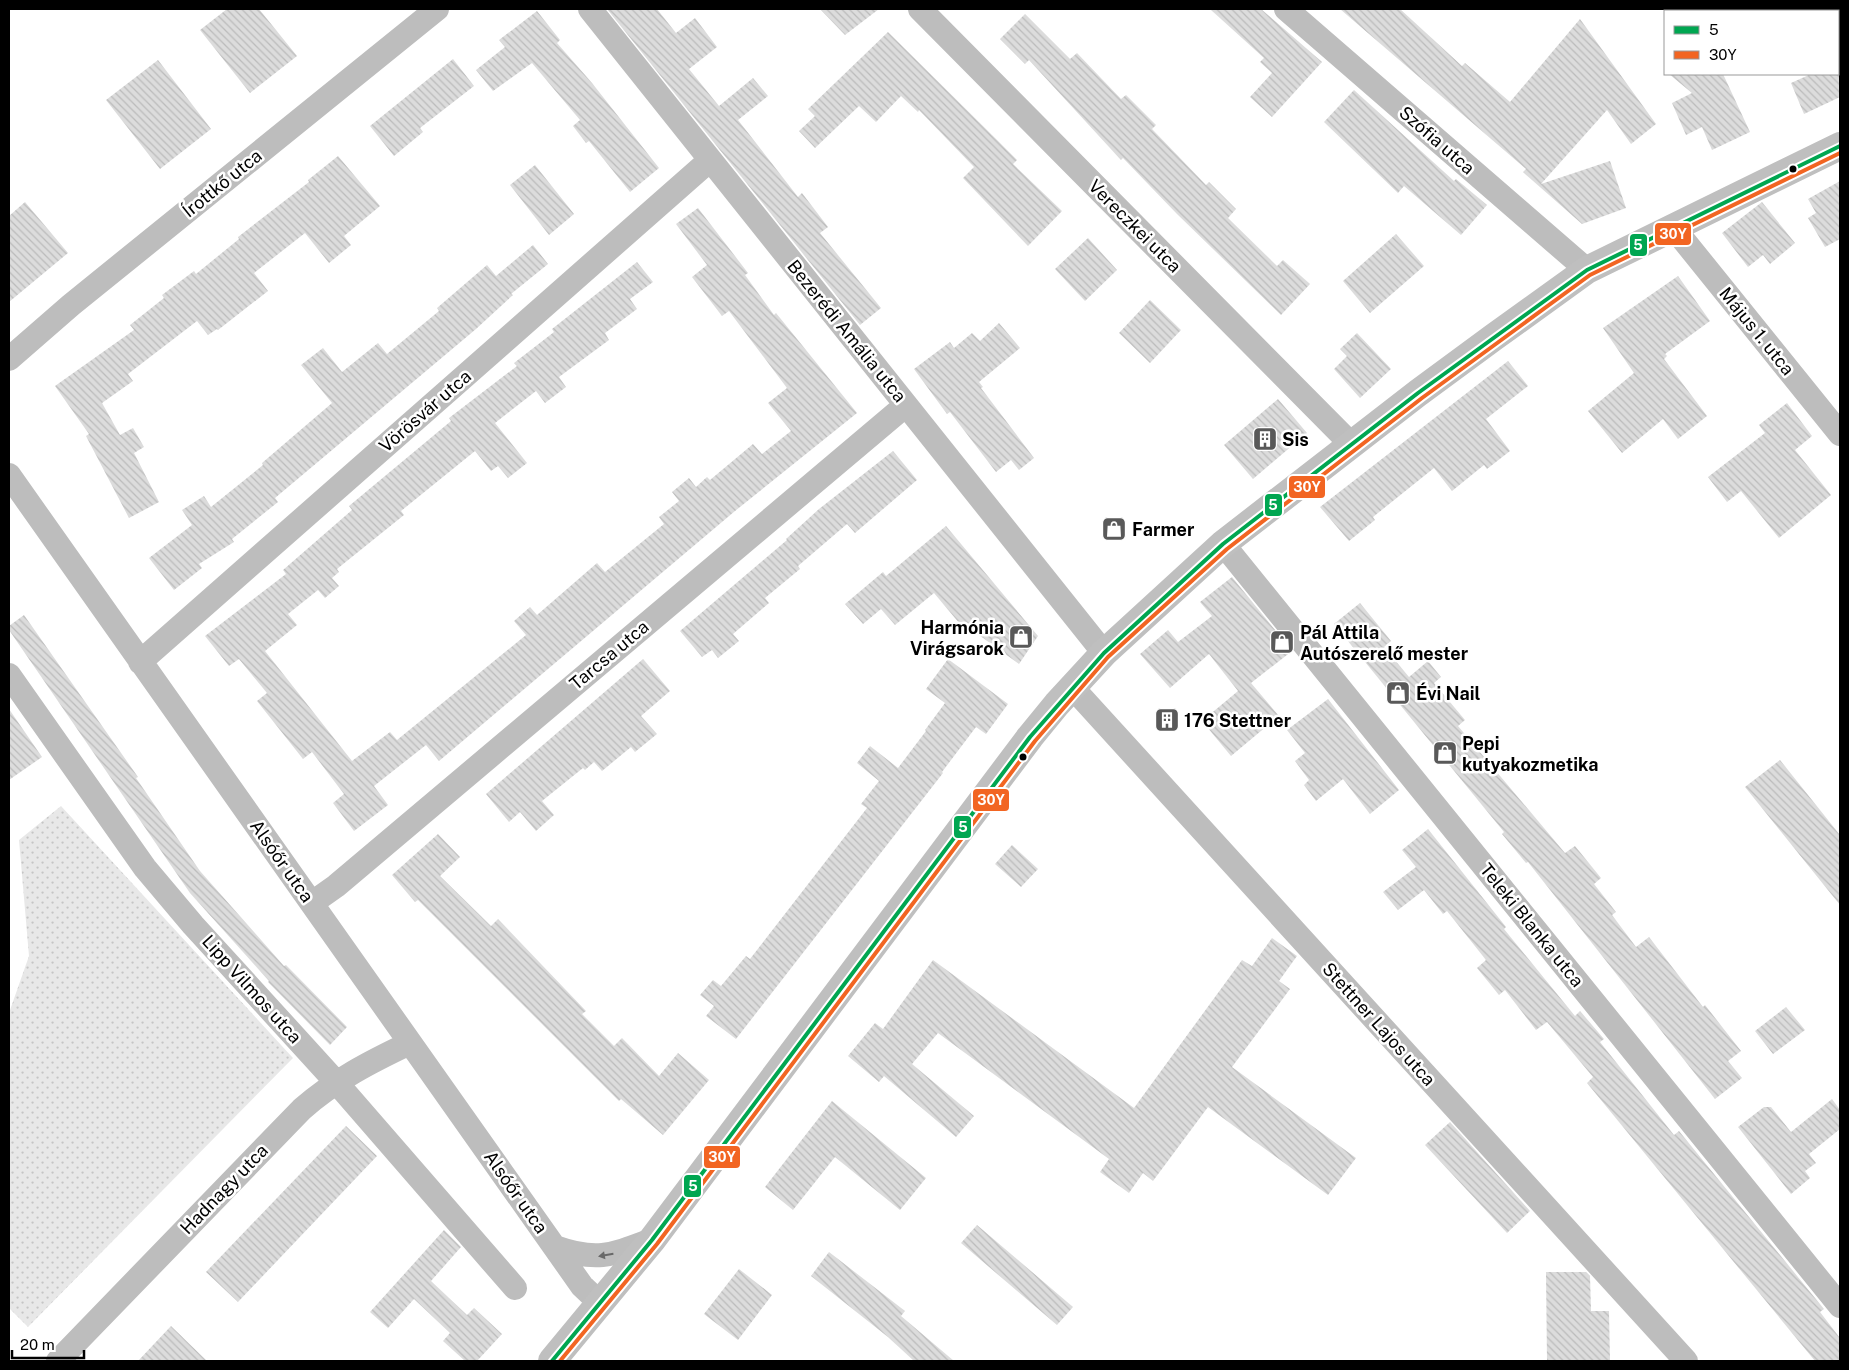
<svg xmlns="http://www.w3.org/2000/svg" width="1849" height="1370" font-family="'Public Sans',sans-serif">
  <defs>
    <pattern id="grass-dots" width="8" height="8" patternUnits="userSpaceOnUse" patternTransform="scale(1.25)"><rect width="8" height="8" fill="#e8e8e8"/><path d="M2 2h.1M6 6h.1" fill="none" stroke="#c5c5c5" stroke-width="1.8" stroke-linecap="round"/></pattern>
    <pattern id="building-back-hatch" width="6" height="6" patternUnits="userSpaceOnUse" patternTransform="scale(1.25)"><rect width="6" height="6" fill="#dcdcdc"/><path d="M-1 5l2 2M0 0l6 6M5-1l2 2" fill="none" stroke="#bbb"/></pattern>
  </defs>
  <rect width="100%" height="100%" fill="#fff"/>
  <path fill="url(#grass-dots)" d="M61,806L293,1058L28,1327L9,1308V1013L29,956L19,840Z"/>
  <path fill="url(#building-back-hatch)" d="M227,9H259L297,56L250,93L200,30Z
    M607,9H657L676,33L695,18L717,47L689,69L719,106L753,78L768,96L738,120L798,197L802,193L828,227L820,233L881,308L860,325Z
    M820,9H879L845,35Z
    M1210,9H1261L1322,62L1272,117L1250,97L1272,73L1260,62L1264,58Z
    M1340,9H1400L1462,66L1465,63L1510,102L1580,19L1656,124L1631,144L1607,110L1541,184L1610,161L1626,208L1582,224L1523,172L1526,169Z
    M537,11L560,40L557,43L592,83L659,168L630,192L589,141L586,143L573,126L580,120L532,63L493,91L476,70L505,47L499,40Z
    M1025,14L1070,59L1077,53L1121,99L1126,95L1156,125L1152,129L1206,185L1209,182L1236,209L1228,218L1277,266L1283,260L1310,284L1281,315L1177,214L1123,158L1121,160L1029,60L1025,64L1000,39Z
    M888,32L992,135L1017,160L1013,164L1062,211L1028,246L963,178L974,167L919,110L918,112L901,96L876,122L859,106L815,148L799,131L815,116L808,109Z
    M453,59L474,86L420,128L423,132L394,156L370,126Z
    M158,60L211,129L160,169L106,100Z
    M1669,74H1723L1750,132L1712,150L1702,127L1686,135L1672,103L1692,93Z
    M1811,74H1840V97L1804,114L1791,83Z
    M1354,90L1454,181L1456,179L1487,205L1461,235L1404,186L1398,193L1324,122Z
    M338,156L380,206L344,236L351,245L329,263L305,233L254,273L268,291L218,330L217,329L208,335L197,321L128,374L133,381L102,403L120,435L133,428L144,447L134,453L159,502L129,518L86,436L89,434L55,386L134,330L130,325L164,298L162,295L194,271L196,274L239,239L238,237L309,182L308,180Z
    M535,165L574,214L549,235L510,185Z
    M1840,181V239L1825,247L1808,218L1816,213L1808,199Z
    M25,202L68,253L9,302V216Z
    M1762,202L1795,243L1770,264L1763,255L1748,267L1722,233Z
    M698,208L748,273L745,275L774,315L776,313L857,413L735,511L439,761L426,745L374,786L388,805L354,831L333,803L344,794L312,752L303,759L257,701L267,693L239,659L229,666L205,636L286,574L283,570L352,510L349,506L451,421L449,418L517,366L514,363L554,332L552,329L637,262L653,282L630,299L637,309L605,333L609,340L559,377L566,387L545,403L536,391L495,423L527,463L508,478L498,466L491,471L475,451L401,511L404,515L337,569L339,572L332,578L339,586L325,598L318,590L288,614L297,625L265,651L352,761L390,732L397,740L526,635L514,621L530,607L537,615L597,563L605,572L664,524L659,517L679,501L672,492L689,478L696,487L707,477L710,480L753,444L762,454L791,431L768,403L787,388L729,311L722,316L692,277L707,265L676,224Z
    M1396,234L1424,266L1370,313L1343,281Z
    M1088,238L1117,270L1085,301L1055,269Z
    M533,245L548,264L511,294L513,295L476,329L275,498L278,502L232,539L234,542L199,564L202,568L174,590L149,558L192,525L182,510L204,496L211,507L263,465L262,463L332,403L301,365L323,348L342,372L378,343L387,354L439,311L437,308L487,265L496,276Z
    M1678,276L1710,321L1665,354L1667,356L1664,359L1707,416L1678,439L1663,419L1622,453L1588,411L1634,373L1603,328Z
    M1150,300L1181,330L1150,363L1119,333Z
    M999,323L1020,348L979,382L983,387L981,388L1034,458L1019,470L1011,460L996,472L950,412L947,414L914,369L950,342L954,348L972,333L980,341Z
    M1357,333L1391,369L1360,398L1334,369L1347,356L1340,349Z
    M1508,361L1528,386L1486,419L1510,451L1487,469L1484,465L1452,491L1434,468L1373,517L1375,520L1349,541L1320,507Z
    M1278,399L1307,433L1253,479L1224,445Z
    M1787,403L1812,436L1795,450L1831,495L1779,538L1741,491L1727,502L1708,477L1765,433L1759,425Z
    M893,451L917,480L855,533L847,524L798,566L800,569L765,598L769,603L733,634L739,641L718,658L712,650L702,657L680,631L787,540L786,539L819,509Z
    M946,526L1038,636L1019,664L968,627L965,630L934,593L895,625L881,609L863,624L845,604L883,572L886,576Z
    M1232,577L1292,651L1251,683L1279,716L1231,756L1202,721L1238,691L1209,654L1170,688L1140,654L1168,630L1178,642L1212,616L1200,602Z
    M1360,603L1391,641L1384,647L1409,677L1428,661L1441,677L1434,683L1465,720L1458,726L1565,853L1575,846L1601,878L1594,884L1616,912L1612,915L1636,947L1649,937L1703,1007L1705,1005L1741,1051L1728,1061L1742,1078L1715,1099L1528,862L1526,863L1502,834L1504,832L1334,624Z
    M24,615L138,777L136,778L200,871L284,966L286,965L347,1027L330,1045L268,982L269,981L190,893L9,630V626Z
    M643,659L670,691L641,716L657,734L635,752L631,747L602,771L594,762L585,770L583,768L542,801L554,815L536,831L520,812L509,822L486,794Z
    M948,659L1008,704L986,734L976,727L942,772L943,773L736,1039L706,1016L714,1006L700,995L713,980L721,986L746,956L750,959L867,808L861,804L879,781L857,763L870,746L898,768L926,731L925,730L945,703L926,689Z
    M1328,699L1399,790L1370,814L1343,779L1316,801L1304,785L1309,780L1295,761L1305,753L1287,730Z
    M9,709L42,757L9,780Z
    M1780,760L1840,835V905L1745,787Z
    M1428,829L1506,927L1504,929L1575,1016L1580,1011L1604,1039L1600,1042L1674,1135L1679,1131L1824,1309L1820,1312L1840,1338V1361H1815L1587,1083L1593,1077L1547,1022L1536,1030L1505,990L1499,995L1477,968L1486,960L1447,911L1443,914L1424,890L1398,910L1383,892L1416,867L1402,850Z
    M438,834L460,857L440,876L491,926L498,919L586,1011L582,1014L614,1046L622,1038L659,1076L678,1053L709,1080L663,1135L621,1099L619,1101L418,900L415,902L392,875Z
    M1012,845L1038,869L1021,887L995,864Z
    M1272,938L1297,956L1279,981L1290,989L1232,1067L1356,1158L1328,1195L1208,1107L1153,1181L1143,1173L1129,1193L1100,1172L1109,1159L938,1033L912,1064L974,1116L956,1137L884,1076L879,1082L848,1056L875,1023L883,1029L933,960L1134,1108L1242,960L1252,966Z
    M1786,1007L1805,1030L1773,1054L1755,1031Z
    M1832,1099L1840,1110V1129L1809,1154L1816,1163L1805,1171L1810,1178L1791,1194L1738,1127L1764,1107H1771L1791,1132Z
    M832,1101L926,1178L900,1210L835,1157L793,1210L765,1187Z
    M1450,1122L1530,1211L1507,1233L1425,1145Z
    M346,1126L377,1156L238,1302L206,1272Z
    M977,1225L1073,1307L1057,1325L961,1243Z
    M444,1230L461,1247L431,1281L467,1315L474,1308L502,1334L477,1361H465L443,1341L450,1333L414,1299L388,1328L370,1312Z
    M829,1252L905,1311L901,1316L954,1361H914L888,1337L811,1276Z
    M739,1269L772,1295L738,1340L704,1314Z
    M1546,1272H1586L1590,1276L1591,1311H1609L1610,1361H1547Z
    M171,1326L207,1361H138Z"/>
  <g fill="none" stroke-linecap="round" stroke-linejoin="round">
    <path stroke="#bdbdbd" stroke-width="24" d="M590,9L1104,653
      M920,9L1351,444
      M1286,9L1587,270
      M1673,227L1840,434
      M9,359L71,305L437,9
      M9,475L582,1286L601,1304
      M1223,544L1840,1306
      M140,662L710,160
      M9,675L145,868L193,925L336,1082L515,1288
      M1072,687L1686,1361
      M312,903L336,886L906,405
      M555,1247C597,1262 612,1255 652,1240
      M58,1361L302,1109C335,1080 370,1062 410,1043"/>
    <path stroke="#bfbfbf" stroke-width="28" d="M552,1361L652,1240L1030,737L1057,704L1104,653L1223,544L1418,393L1494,337L1587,270L1840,146"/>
    <defs>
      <path id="bus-1" d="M552,1361L652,1240L1030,737L1104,653L1223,544L1418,393L1587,270L1840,146"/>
      <path id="bus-2" d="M560,1361L657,1244L1035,741L1108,657L1227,549L1422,398L1590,275L1840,153"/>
    </defs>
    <use href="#bus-1" stroke="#fff" stroke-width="8"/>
    <use href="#bus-2" stroke="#fff" stroke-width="8"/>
    <use href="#bus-1" stroke="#00a651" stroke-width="4"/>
    <use href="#bus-2" stroke="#f26522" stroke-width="4"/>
  </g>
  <defs><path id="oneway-solid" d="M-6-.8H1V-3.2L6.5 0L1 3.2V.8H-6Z" transform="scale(1.25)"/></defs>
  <use fill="#686868" href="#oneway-solid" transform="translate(606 1255) rotate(170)"/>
  <defs>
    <symbol id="building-square" viewBox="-11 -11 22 22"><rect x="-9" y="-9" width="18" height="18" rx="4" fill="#595959" stroke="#fff"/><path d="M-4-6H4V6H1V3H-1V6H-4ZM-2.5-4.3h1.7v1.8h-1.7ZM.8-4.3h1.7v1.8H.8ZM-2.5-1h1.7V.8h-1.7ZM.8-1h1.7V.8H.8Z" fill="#fff"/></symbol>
    <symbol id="shop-square" viewBox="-11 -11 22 22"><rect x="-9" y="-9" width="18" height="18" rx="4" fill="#595959" stroke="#fff"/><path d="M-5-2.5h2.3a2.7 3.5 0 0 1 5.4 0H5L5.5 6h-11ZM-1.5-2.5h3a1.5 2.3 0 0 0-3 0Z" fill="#fff"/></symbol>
  </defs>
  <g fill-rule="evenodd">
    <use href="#building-square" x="1251" y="425" width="28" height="28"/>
    <use href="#shop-square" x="1100" y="515" width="28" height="28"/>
    <use href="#shop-square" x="1007" y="623" width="28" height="28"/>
    <use href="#shop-square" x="1268" y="628" width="28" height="28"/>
    <use href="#shop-square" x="1384" y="679" width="28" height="28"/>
    <use href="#building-square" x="1153" y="706" width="28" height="28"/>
    <use href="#shop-square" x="1431" y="739" width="28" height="28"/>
  </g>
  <g fill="#000" stroke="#fff" stroke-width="2">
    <circle cx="1793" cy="169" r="4.5"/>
    <circle cx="1023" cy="757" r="4.5"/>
  </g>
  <g text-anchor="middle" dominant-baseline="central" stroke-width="5" stroke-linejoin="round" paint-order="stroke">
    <g font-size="18" fill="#000" stroke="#fff">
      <text transform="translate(1437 140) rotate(41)">Szófia utca</text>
      <text transform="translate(222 183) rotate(-39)">Írottkő utca</text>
      <text transform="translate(1135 226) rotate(45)">Vereczkei utca</text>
      <text transform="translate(847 331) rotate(51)">Bezerédi Amália utca</text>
      <text transform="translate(1757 331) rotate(51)">Május 1. utca</text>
      <text transform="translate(425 411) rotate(-41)">Vörösvár utca</text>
      <text transform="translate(609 655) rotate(-40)">Tarcsa utca</text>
      <text transform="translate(282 861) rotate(55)">Alsóőr utca</text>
      <text transform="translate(1532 925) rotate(51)">Teleki Blanka utca</text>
      <text transform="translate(252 989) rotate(48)">Lipp Vilmos utca</text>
      <text transform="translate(1379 1024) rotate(48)">Stettner Lajos utca</text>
      <text transform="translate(224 1189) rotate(-46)">Hadnagy utca</text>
      <text transform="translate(516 1192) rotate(55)">Alsóőr utca</text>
    </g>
    <g font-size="18" font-weight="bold" fill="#000" stroke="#fff" text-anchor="start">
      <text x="1282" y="439">Sis</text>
      <text x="1132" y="529">Farmer</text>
      <text x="1004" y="627" text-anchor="end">Harmónia<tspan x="1004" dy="21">Virágsarok</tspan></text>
      <text x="1300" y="632">Pál Attila<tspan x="1300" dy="21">Autószerelő mester</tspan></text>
      <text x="1416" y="693">Évi Nail</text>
      <text x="1184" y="720">176 Stettner</text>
      <text x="1462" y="743">Pepi<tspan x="1462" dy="21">kutyakozmetika</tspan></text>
    </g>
  </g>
  <g stroke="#fff" stroke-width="2">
    <rect x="1654" y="222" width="38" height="24" rx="5" fill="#f26522"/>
    <rect x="1629" y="233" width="19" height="24" rx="5" fill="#00a651"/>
    <rect x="1288" y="475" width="38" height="24" rx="5" fill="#f26522"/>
    <rect x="1264" y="493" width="19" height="24" rx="5" fill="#00a651"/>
    <rect x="972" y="788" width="38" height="24" rx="5" fill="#f26522"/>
    <rect x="953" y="815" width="19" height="24" rx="5" fill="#00a651"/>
    <rect x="703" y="1145" width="38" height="24" rx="5" fill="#f26522"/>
    <rect x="683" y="1174" width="19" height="24" rx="5" fill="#00a651"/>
  </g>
  <g font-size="14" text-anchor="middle" font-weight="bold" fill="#fff">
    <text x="1673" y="239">30Y</text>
    <text x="1638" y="250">5</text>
    <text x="1307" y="492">30Y</text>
    <text x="1273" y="510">5</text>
    <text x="991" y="805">30Y</text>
    <text x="963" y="832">5</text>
    <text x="722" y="1162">30Y</text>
    <text x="693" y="1191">5</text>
  </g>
  <rect width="1849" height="1370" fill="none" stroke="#000000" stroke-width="20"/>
  <rect x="1664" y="10" width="175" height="65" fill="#ffffff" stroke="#999999"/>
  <rect x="1674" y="26" width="25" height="8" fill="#00a651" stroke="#999999"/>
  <text x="1709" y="35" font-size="15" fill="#000000">5</text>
  <rect x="1674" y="51" width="25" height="8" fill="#f26522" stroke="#999999"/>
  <text x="1709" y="60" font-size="15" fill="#000000">30Y</text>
  <path d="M12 1350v8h72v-8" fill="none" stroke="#000000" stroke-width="2.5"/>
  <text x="20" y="1350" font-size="15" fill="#000000" stroke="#ffffff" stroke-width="4" paint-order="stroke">20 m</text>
</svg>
